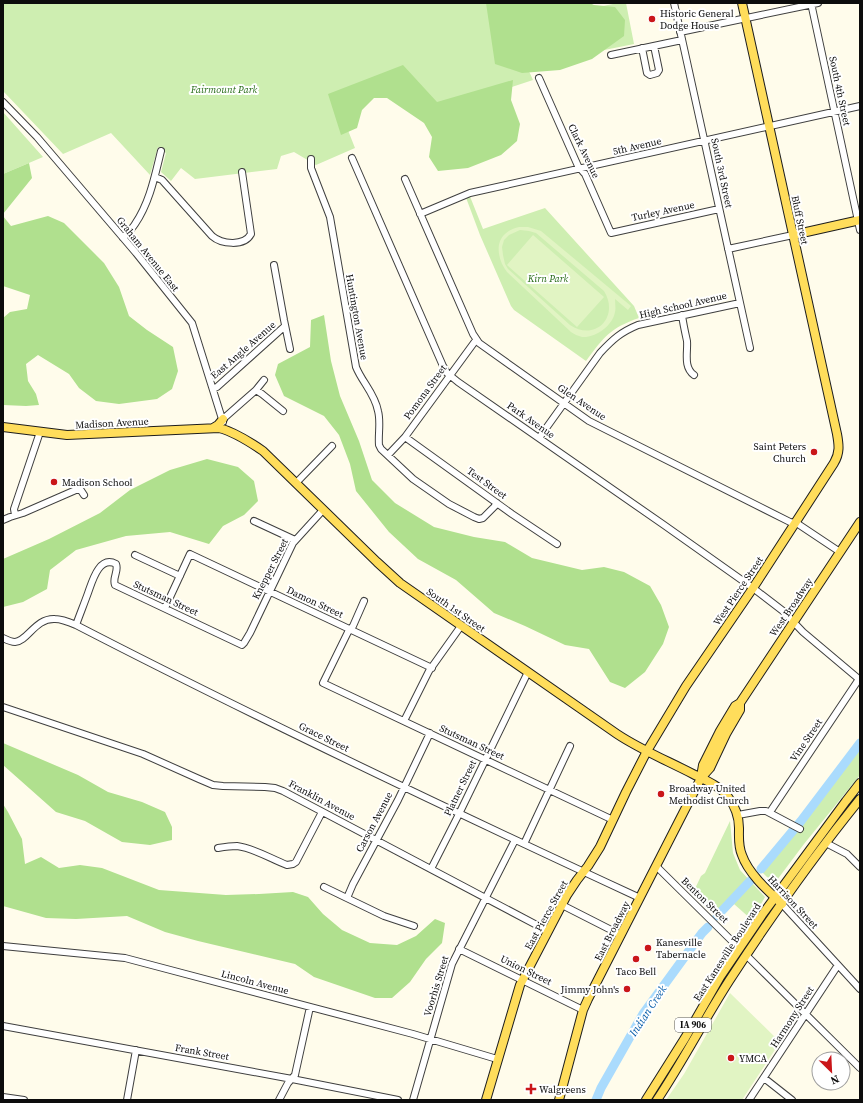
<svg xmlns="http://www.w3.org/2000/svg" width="863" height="1103" font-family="'Source Serif 4',serif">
  <rect width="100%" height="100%" fill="#fffceb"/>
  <path fill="#ceeeb1" d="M3,3H592L593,8L618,3H626L634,44L535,64L527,67L533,80L434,113L401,72L336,100L355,148L316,165L294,152L281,156L277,169L195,179L181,168L171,181L161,172L166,153L158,147L150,175L111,133L63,154L3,91Z
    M3,112L43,157L3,174Z
    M469,194L483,229L545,208L634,306L639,318C610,328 604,337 586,361L514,310L511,306L480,235L465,195Z
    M860,739V775L804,844L774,884L758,868L794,831Z
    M730,821L733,853L740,870L765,897L752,920L734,904L721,916L708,904L706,906L693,893L701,876L705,873Z"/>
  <path fill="#b0e08e" d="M486,3H589L594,5L615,7L625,20L624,36L592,59L560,70L522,73L495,64Z
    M403,65L437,102L513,80L511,100L520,124L517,141L501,155L468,168L438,171L429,157L432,137L424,123L387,98H374L362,110L357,128L341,135L328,94Z
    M29,163L32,178L3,214V174Z
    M3,216L11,226L48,216L64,223L104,263L119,287L129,316L147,330L173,347L178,371L172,389L157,399L119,404L96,401L79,388L69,374L38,355L26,364L28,381L36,394L39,405L26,406L3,405V318L10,312L27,309L30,295L3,286Z
    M324,315L331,361L340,396L359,441L372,480L395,503L434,527L474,537L505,542L532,558L582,570L604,567L624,572L650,586L661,605L669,627L663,644L645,672L625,688L610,682L589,649L565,645L525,626L494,613L456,580L418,559L389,532L356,491L350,464L339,435L324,416L284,396L275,375L278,364L310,347L311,320Z
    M207,459L238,467L254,481L258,501L244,515L223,526L209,544L170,532L126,536L76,550L50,570L47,589L23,602L3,607V559L49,539L100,513L130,490L170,470Z
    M3,743L78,775L108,792L142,802L165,812L172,827V840L150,845L122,842L85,821L56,812L3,765Z
    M3,804L8,812L22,839L25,864L41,857L59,868L80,865L102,868L159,890L226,895L259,894L293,892L308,897L323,914L342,930L370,943L397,945L416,936L435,919L445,923L442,943L426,959L410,982L392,998H375L314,977L295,964L198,941L165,932L127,916L76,919L46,918L3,906Z"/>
  <path fill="#e1f4c3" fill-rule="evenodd" d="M519,227H528L541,231L631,306L628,310L615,299C615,303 616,308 615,312C613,325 596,338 582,337C578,336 574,334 571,332L507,272C499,262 494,244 505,234C509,230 514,228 519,227ZM520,230L529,231L536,233L604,291C620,317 595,342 570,325L508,269L505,264L503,255L502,247L504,240L509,235Z
    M533,235L604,297L577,327L507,265Z
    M730,993L780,1042L742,1100H666L684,1074Z"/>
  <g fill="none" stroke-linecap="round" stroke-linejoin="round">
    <path stroke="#aadbfd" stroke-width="9" d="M761,869L801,821L860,743
      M717,916L750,881
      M596,1100L601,1088L643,1014L702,933L708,927"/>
    <defs>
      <path id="minor" d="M674,3L750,348
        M811,3L860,230
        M680,32L818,3
        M642,48L647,73L650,75L657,73L659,70L654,46
        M611,55L682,40
        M539,78L578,166L585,174L611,233L719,209
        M3,102L37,137L136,253L192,323L223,422
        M352,158L443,366L447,373L458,382L664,525L753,588L783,611L803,632L860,680
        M311,159V168L330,217L356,367C362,382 375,394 378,411C381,422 378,434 379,445L381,449L413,479L449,504L474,517L479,519L483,518L494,507L497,503
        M155,177L162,180L212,236C221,244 244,247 251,234L242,172
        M405,179L473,334L479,343L589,421L790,522L798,524L840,552
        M420,214L470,193L860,106
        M123,238C127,233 132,229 135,224C150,202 155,175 161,151
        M728,249L793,235
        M274,265L284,320L290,349
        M682,315C683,323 685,332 687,341C688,352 683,367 694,375
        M213,389L217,387L285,326
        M256,390L262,394L283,411
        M223,419L256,390L264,380
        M405,437L512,514L557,544
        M539,438L600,353C613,339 621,332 638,325L740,303
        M388,455L405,437L476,340
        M296,483L332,446
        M15,515L14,509L40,432
        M3,520L10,517L23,513L78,489H80L84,495
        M254,521L295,540
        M135,555L180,576
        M364,601L353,626L348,632L323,683L613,820
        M165,608L190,554L432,668
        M76,625C80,614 84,604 88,593C92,582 99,555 116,564C119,571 112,578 115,585L242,645L244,643L250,633L293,543L323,510
        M3,638C7,640 11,642 15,642C28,641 35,618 55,619C62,619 69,622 76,625C262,721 450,810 640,898
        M3,707L143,754L199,779L213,785L223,786L265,787L275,788L283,791L548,931
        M404,721L429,671L461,626
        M770,812L859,679
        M738,815L760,811H766L800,829
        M826,843L847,854L860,867
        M524,844L570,746
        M218,848C224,847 231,846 237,846C254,848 271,859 287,865L293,864L296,862L322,812
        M656,866L739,948
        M431,869L459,814L528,672
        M324,887L384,916L414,926
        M347,898L353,884L398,800L430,733
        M782,904L860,989
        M562,905L621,935
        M3,946L125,958L413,1034L497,1059
        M459,949L583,1010
        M747,956L860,1068
        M3,1026L292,1079L398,1100
        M764,1078L792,1100
        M3,1097L24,1100
        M127,1100L136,1050
        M279,1100L288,1083L295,1075L310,1007
        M413,1100L452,964L515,840
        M749,1100L838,965"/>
      <path id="major" d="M793,235L860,220
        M3,427L67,435L219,428C235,432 250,442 263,451L377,562L400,583L617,734C641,750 668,761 693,774C705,780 720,786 728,797C735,806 739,816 739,828C739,837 738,846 742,855C748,873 768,891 782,904
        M213,428L218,425L223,419
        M701,777L703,765L720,731L735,706L740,703L860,522
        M486,1100L520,985L567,895L577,880L588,866L600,847L626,792L647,751L686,686L753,588L834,463C840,453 839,445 837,434L742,3
        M559,1100L583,1010L588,999L701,778L710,768L726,734L740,710V703
        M646,1100L685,1038L720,977L762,915L846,801L860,783
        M657,1100C683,1061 704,1020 729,981C770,918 813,857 860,799"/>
    </defs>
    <use href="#minor" stroke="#3f3f3f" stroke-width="8"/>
    <use href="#major" stroke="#1d1d1d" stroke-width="10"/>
    <use href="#minor" stroke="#fff" stroke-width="6"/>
    <use href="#major" stroke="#ffdd5b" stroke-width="8"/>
  </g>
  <g fill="#ca1619" stroke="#fff" stroke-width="1.5">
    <circle cx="652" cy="19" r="4"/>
    <circle cx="814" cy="452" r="4"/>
    <circle cx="54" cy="482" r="4"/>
    <circle cx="661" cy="794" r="4"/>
    <circle cx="648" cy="948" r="4"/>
    <circle cx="636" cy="959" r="4"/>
    <circle cx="627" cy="989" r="4"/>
    <circle cx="731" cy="1058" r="4"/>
    <path d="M529 1083h4v4h4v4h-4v4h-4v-4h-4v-4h4z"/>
  </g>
  <g text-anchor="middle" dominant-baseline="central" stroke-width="4" stroke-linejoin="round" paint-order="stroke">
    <rect fill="#fff" stroke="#555" stroke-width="1" x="675" y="1018" width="36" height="14" rx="3"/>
    <g font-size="9" font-weight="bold" fill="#0c0c0c">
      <text x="693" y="1025">IA 906</text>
    </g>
    <g font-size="10" fill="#0c0c0c" stroke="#fff" text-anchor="start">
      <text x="660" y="13">Historic General<tspan x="660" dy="12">Dodge House</tspan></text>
      <text x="806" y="446" text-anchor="end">Saint Peters<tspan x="806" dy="12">Church</tspan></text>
      <text x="62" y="482">Madison School</text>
      <text x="669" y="788">Broadway United<tspan x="669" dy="12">Methodist Church</tspan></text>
      <text x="656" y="942">Kanesville<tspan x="656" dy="12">Tabernacle</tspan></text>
      <text x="636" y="971" text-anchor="middle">Taco Bell</text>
      <text x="619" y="989" text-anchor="end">Jimmy John's</text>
      <text x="739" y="1058">YMCA</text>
      <text x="539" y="1089">Walgreens</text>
    </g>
    <g font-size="10" font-style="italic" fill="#256a16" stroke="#fff">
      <text x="224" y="89">Fairmount Park</text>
      <text x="548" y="278">Kirn Park</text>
    </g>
    <g font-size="10" fill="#0c0c0c" stroke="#fff">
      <text transform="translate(840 91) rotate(78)">South 4th Street</text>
      <text transform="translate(637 146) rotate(-13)">5th Avenue</text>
      <text transform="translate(584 151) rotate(64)">Clark Avenue</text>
      <text transform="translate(722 173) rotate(78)">South 3rd Street</text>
      <text transform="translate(663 211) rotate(-12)">Turley Avenue</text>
      <text transform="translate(800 220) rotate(78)">Bluff Street</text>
      <text transform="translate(148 254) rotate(51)">Graham Avenue East</text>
      <text transform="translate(683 305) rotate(-13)">High School Avenue</text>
      <text transform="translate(357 317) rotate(80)">Huntington Avenue</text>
      <text transform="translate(243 350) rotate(-41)">East Angle Avenue</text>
      <text transform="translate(425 392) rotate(-54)">Pomona Street</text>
      <text transform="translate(582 402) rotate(34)">Glen Avenue</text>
      <text transform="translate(531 420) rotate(35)">Park Avenue</text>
      <text transform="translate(112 423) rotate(-3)">Madison Avenue</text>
      <text transform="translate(487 483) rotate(36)">Test Street</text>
      <text transform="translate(270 569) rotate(-63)">Knepper Street</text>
      <text transform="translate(738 591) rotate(-56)">West Pierce Street</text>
      <text transform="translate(166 598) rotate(25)">Stutsman Street</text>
      <text transform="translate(315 602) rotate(25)">Damon Street</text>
      <text transform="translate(791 607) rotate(-56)">West Broadway</text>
      <text transform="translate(456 610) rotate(35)">South 1st Street</text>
      <text transform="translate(324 737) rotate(26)">Grace Street</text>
      <text transform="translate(806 740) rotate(-56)">Vine Street</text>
      <text transform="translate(472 742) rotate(25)">Stutsman Street</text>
      <text transform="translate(460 788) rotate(-64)">Platner Street</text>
      <text transform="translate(322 800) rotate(28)">Franklin Avenue</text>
      <text transform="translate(374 822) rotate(-62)">Carson Avenue</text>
      <text transform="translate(705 900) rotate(44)">Benton Street</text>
      <text transform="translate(793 902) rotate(47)">Harrison Street</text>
      <text transform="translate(546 915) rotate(-61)">East Pierce Street</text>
      <text transform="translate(612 931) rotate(-63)">East Broadway</text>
      <text transform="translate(727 952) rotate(-57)">East Kanesville Boulevard</text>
      <text transform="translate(526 970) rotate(26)">Union Street</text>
      <text transform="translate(255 982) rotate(15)">Lincoln Avenue</text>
      <text transform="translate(436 986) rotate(-73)">Voorhis Street</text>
      <text transform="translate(792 1017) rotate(-57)">Harmony Street</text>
      <text transform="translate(202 1052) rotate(10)">Frank Street</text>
    </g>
    <g font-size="11" font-style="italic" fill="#095eaa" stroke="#fff">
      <text transform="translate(648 1011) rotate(-57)">Indian Creek</text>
    </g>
  </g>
  <rect width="863" height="1103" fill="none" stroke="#0c0c0c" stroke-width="8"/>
  <g transform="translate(831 1071) rotate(156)"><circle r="19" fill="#ffffff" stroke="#9e9e9e"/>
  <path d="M0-3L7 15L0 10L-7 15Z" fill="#ca1619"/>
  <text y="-6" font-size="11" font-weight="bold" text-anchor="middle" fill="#0c0c0c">N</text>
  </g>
</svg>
